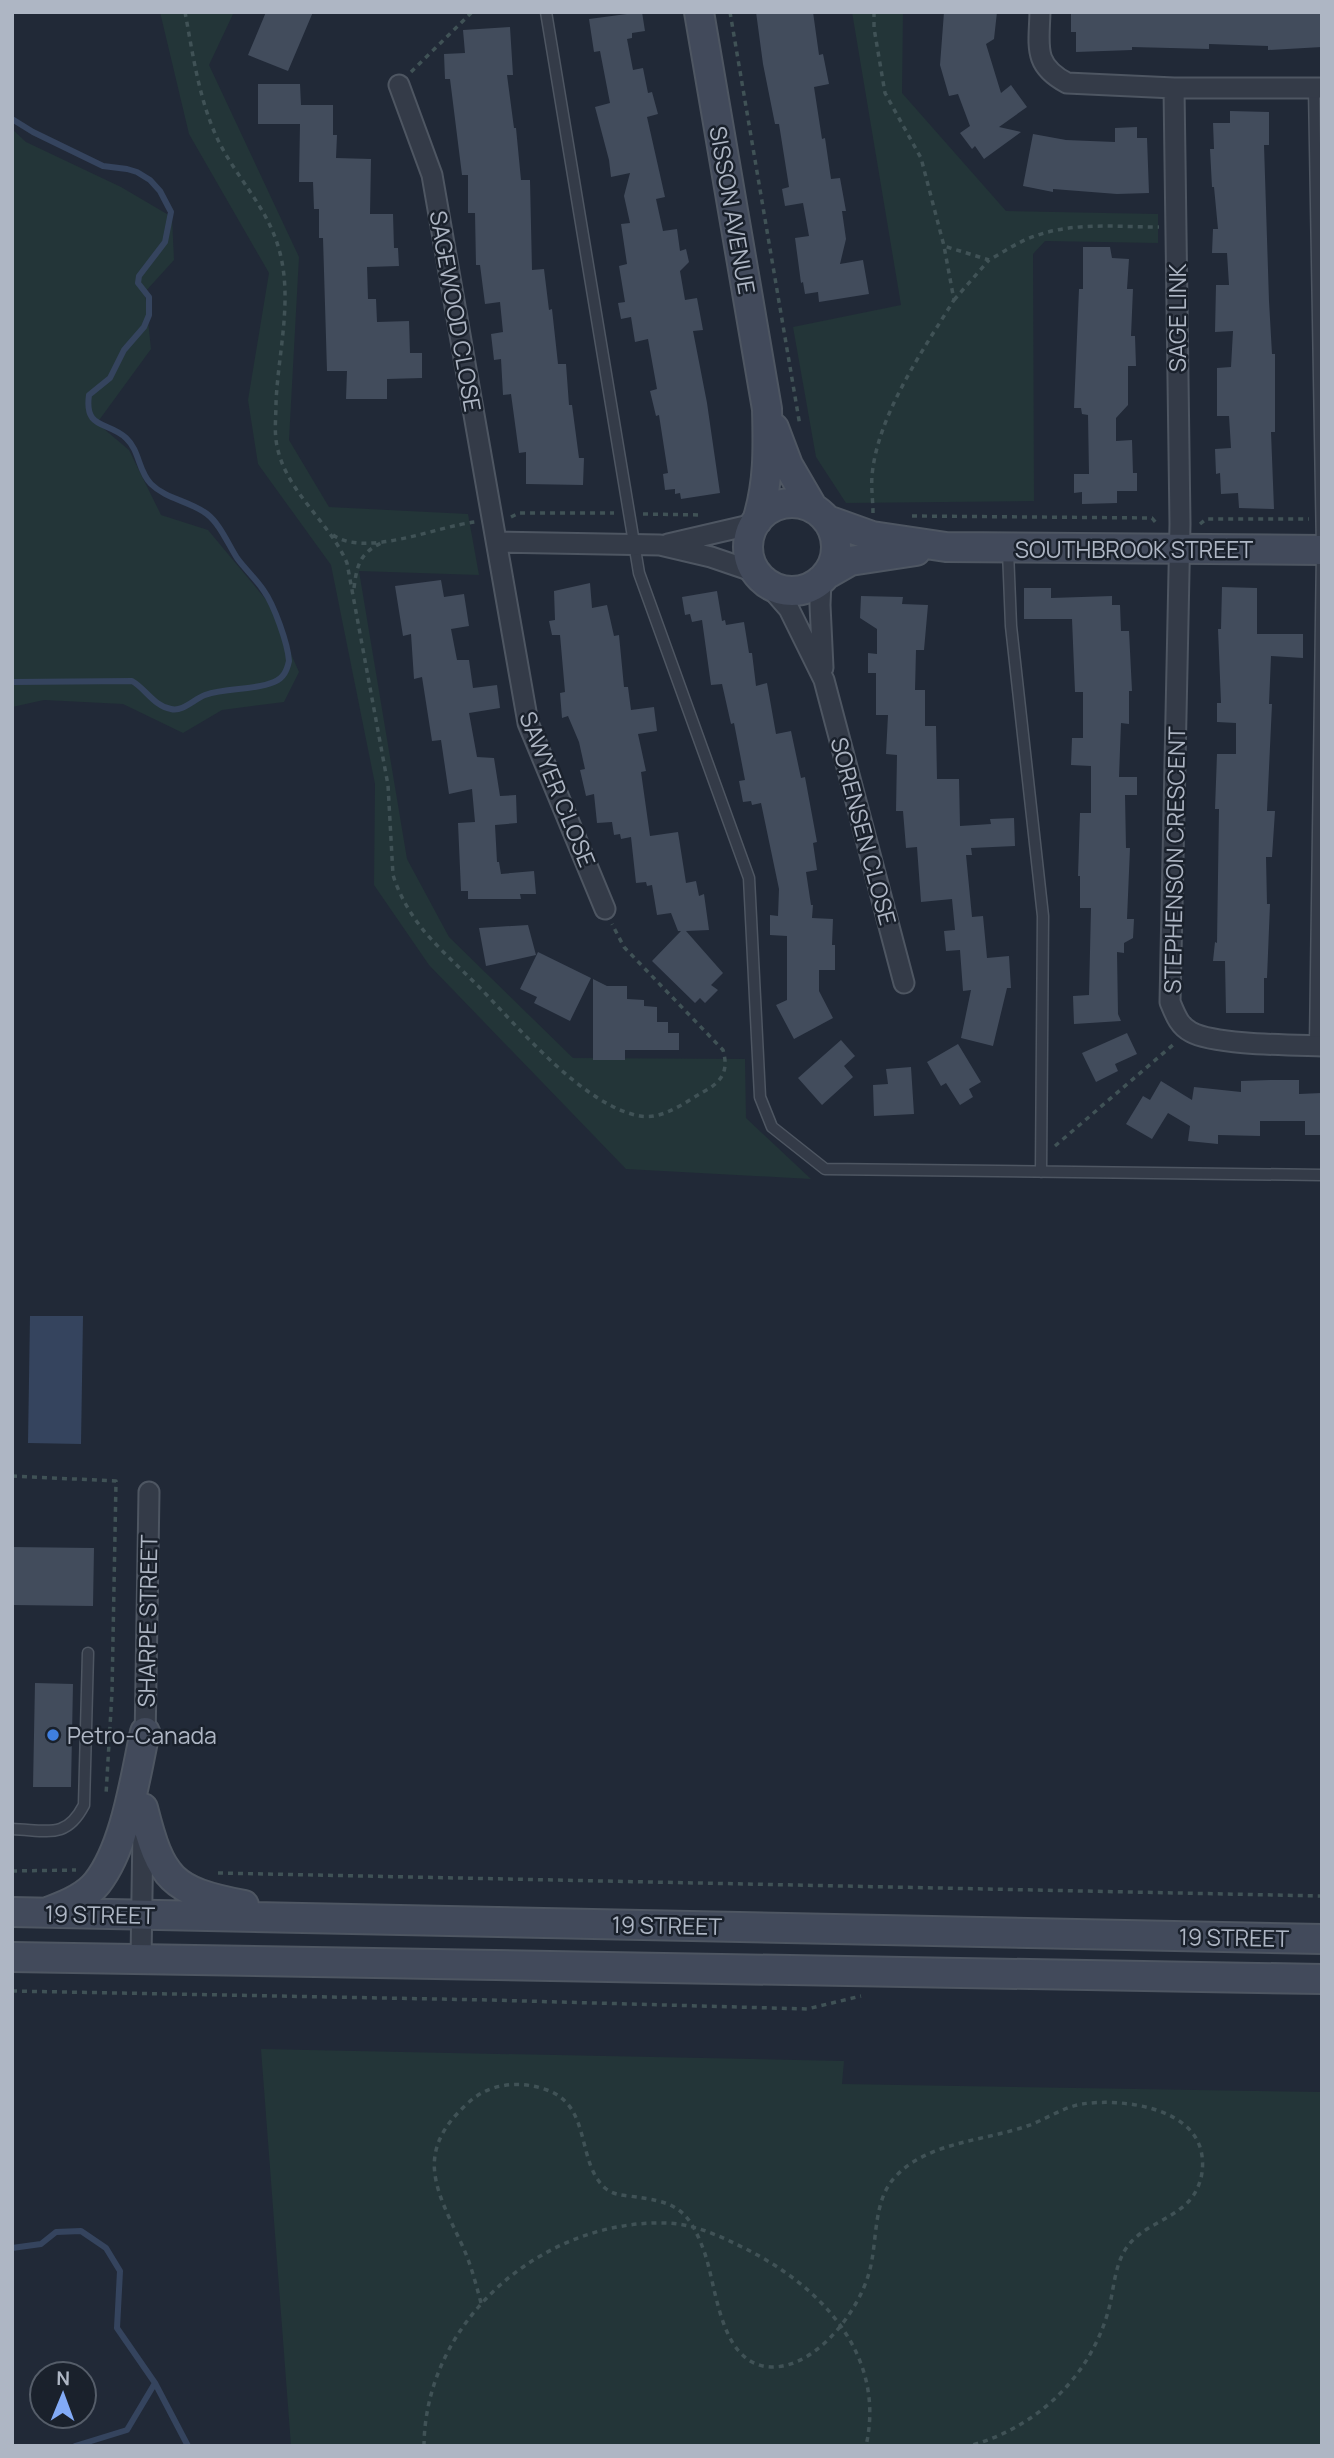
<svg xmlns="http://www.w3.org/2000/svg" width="1334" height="2458" font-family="Manrope,sans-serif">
  <rect width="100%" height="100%" fill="#212937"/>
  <path fill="#233538" d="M160,12H234L209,65L299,257L289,440L329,507L468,514L479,575L359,571L407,859L449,937L573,1058L745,1059L746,1118L811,1179L626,1169L429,965L374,885L375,784L331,565L258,464L248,400L269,273L189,134Z
    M852,12H903L902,93L1006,211L1158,214V243L1045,241L1033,254L1034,501L846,503L816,457L793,327L901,305Z
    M12,129L26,142L121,187L172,217L174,260L145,292L151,349L97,423L129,450L161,515L208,530L268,602L299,672L284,702L222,710L183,733L123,704L44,700L12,707Z
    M261,2049L844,2061L842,2084L1322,2092V2446H291Z"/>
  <path fill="#35445e" d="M30,1316H83L81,1444L28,1443Z"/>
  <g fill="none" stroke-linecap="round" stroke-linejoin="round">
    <path stroke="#35445e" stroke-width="6" d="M12,119L33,132L103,166L127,169L137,172L150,180L160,191L171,212L165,242L139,276L138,283L149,297V315L144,327L124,350L110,378L89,395C84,430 108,421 126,438C140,451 138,471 151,484C166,499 190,501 207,514C220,524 228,544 237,558C245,569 256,579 264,591C274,605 288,644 289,661C287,670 284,678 274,682C253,691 227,687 205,695C194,699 183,712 171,709C154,706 146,689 132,681L12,682
      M12,2248L41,2244L56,2232L81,2231L106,2248L120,2271L117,2328L155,2383L188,2446
      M75,2446L127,2430L155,2383"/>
  </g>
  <path fill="#424c5c" d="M266,12H313L288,71L248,55Z
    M642,12L645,31L632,33V38L627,39L633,70L643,68L648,93L652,92L658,114L647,117L665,197L656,199L663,231L677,229L680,251L686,249L689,262L680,271L685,300L697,298L703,330L693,331L707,403L720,493L681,499L680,493L675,494V489L665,490L663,474L668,473L659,415L656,416L650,391L657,389L648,339L635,342L631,317L621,319L618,303L625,302L619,266L627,264L621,224L630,223L624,196L630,173L611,177L609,160L595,107L610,103L600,51L594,52L589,19Z
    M756,12H813L819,55L823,54L829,84L814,87L822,139L825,138L831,179L840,178L846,211H842L846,239L840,264L863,260L869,294L819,302L818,292L805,294L803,282L801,283L795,238L809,236L803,203L785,206L782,189L789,187L779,124H775L763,64Z
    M944,12H997L994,39L986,44L1001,93L1011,85L1027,107L999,127L1021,132L984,159L975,146L972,149L960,133L970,126L958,94L949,96L940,65Z
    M1071,12H1322V47L1268,50V46L1209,44V49L1132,47V50L1076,52V32H1071Z
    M510,27L513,75H507L514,128H516L521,180H530L532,270L544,269L549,310L552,309L558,364H566L569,405H572L579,458H584L583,485L526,484V452L519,453L511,394L503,395L501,359L494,360L491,334L503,332L500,302L485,304L480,265H476L475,213H468V175H462L450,79H445L444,54L465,53L463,30Z
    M258,84H300L301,105H333V135H337L336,158L371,159L370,214H393L394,248H398L399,266L367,267L368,299H376L377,322L409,321L410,353H422V378L387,379V399H346L347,371H327L323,238H319V209H314L313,182H299L300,124H258Z
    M1230,111L1269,112V145H1264L1269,301L1272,354H1275V432H1271L1274,509L1239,508L1238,493L1221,494L1220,473L1216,474L1215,449L1231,448L1229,416H1217V368L1231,367L1233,331L1215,332L1216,285H1229L1227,253H1212L1213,229H1218L1214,187H1212L1210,149H1214L1213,123H1230Z
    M1137,127V138H1147L1149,193L1117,194L1053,189V192L1023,186L1033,134L1066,140L1115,142V128Z
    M1083,247H1110L1112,258L1129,259L1127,289H1133L1131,336H1135L1136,366H1128V405L1116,418V441L1132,440L1133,473H1137V491H1117V503L1082,504V492L1074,493V474H1089L1088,415L1082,414L1081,408H1074L1079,289H1083Z
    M441,580L444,597L464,594L469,626L451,629L457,660H469L473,688L497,685L500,708L469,713L477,757L494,758L500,796L516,795L517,823L495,825L497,862H499L501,874L534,871L536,894H520L521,899H468V891H461L458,823L475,822L472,789L449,794L441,740L432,741L422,677L414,679L411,634L403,636L395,586Z
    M590,583L592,608L607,605L614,636L619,635L624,687H628L631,710L654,707L657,731L638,734L646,771L641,772L650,836L678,832L686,883L696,881L699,896L704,894L709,930L686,931L723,973L711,985L718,990L705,1003L700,998L695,1003L652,961L681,931H678L671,913L657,915L652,885L647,886L646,882L636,883L631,837L621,839L620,834L614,835L612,822L597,823L594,794L586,796L580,770L585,769L579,742L568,716L562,718L560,693L565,692L560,635H552L549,621L555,620L554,591Z
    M1222,587L1257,588V634H1303V658L1271,656L1269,704H1272L1267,811H1275L1272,857H1266L1267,904H1270L1267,978H1264V1013H1226L1225,961H1213L1215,942L1217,943L1219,809H1215L1217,754H1236V723L1217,722V703H1221L1218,629H1221Z
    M1024,588H1051V598L1112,596V605H1120L1121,631H1129L1132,691H1129V724L1121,723L1119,777H1137V795H1125L1126,848H1130L1127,919H1134L1133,938L1124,943V953L1117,952L1118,1014L1121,1021L1074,1024L1073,996L1089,995L1091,908H1080V876H1078L1080,813H1091V766L1071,765L1072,738H1083V692H1075L1072,619H1024Z
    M717,591L722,621L725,620L726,625L744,622L749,653H752L756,686L767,683L776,734L791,731L801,778L805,777L817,842L813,843L817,870L806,872L811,905H813L812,918L833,919L832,945H835V970H819V991L833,1018L794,1039L776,1005L787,1000V936L770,935V915L778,916L779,889L761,803L752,805L751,801L743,802L739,781L745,780L734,723L731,724L722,684L711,685L702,620L692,622L690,614L685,615L682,597Z
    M861,596L903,597L902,604L928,605L924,650H916L915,690H925V726H936L937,779H959L960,826L991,824L990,819L1014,818L1015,846L971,848L972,855H966L972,917L983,916L987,958L1009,956L1011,988H1007L993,1046L961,1038L971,990L963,991L960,950L946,951L944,931L955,930L952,899L921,902L917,847L906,848L903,811H896L897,755L886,754L888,715H876V673H868V653L877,654V629L860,618Z
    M528,925L536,955L486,966L479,928Z
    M538,952L591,978L570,1021L534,1003L537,997L520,989Z
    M593,979L607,986H627V999L644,1000V1006L657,1007V1022H668V1033H679V1050H625V1060H593Z
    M1127,1033L1137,1054L1115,1064L1118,1071L1096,1082L1082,1053Z
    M841,1040L855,1056L844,1066L853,1077L822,1105L798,1078Z
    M958,1044L981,1082L969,1089L973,1097L960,1105L946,1083L941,1086L927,1062Z
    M911,1067L914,1114L874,1116L873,1085L888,1084L886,1069Z
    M1270,1080H1299V1094L1322,1093V1135H1305V1121H1260V1136L1218,1135V1144L1188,1141L1190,1126L1168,1113L1152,1139L1126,1124L1143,1096L1150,1100L1161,1081L1192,1100L1194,1087L1241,1092V1081Z
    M12,1547L94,1548L93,1606L12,1605Z
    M35,1683L73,1684L71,1787H33Z"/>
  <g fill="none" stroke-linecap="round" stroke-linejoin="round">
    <defs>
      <path id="lane" d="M546,12L639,573L749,878L760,1097L772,1127L825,1169L1322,1175
        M1314,88L1322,550L1315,1045
        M1008,551L1011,626L1043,916L1041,1172
        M12,1829C47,1830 66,1840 84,1805L88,1653"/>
      <path id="street" d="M1040,12C1039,47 1033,65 1067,83L1174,88H1322
        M399,85L432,175L528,723L605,909
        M1174,88L1180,524L1170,1002C1175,1014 1179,1026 1191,1032C1214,1045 1293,1045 1322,1046
        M497,542L660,545L711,557L758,573
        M668,544L754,524
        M821,580L820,605L823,668
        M768,585L789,609L824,680L904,983
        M145,1743L149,1492
        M141,1959L143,1829"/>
      <path id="secondary" d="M699,12L767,409C768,448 769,483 757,521
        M774,428L788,465L813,508
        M748 547a44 44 0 1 1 88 0a44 44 0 1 1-88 0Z
        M830,521L872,536L946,547L1322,550
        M829,573L850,561L916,551
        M143,1808C161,1879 171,1891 244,1905
        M50,1911C67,1905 86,1897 97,1883C126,1846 135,1777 145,1732
        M12,1912L1322,1939
        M12,1957L1322,1979"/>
    </defs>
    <use href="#lane" stroke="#4e5662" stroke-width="13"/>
    <use href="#street" stroke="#4e5662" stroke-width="23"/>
    <use href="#secondary" stroke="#4e5662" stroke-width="32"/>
    <path stroke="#405256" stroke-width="3.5" stroke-dasharray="5 5" stroke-linecap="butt" d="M185,12C193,55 199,100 218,140C236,177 266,206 278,246C294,297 278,352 276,403C276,417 274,432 277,446C286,492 329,521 347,563L388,785L393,875C399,895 411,915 424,931C441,951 461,969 480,988C519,1028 584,1106 640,1116C662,1120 684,1103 703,1092C722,1082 729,1071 723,1050L624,947L612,924
      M730,12L800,426
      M874,12V28L885,93L921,158L944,246L989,260C1005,251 1021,240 1038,235C1076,222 1119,227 1159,227
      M411,72L472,12
      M954,300L989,260
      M873,513C873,501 871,488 872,476C877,416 923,350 954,300L944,246
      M643,514L701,515
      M912,516L1152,518L1157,524
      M511,517L519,513H614
      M1200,524L1206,519H1309
      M333,535C366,558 438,526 475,522
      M354,588C357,564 360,553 383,542
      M1055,1146L1174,1044
      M12,1476L116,1481L112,1692L106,1795
      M12,1871L76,1870
      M218,1873L1322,1896
      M12,1991L489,2000L807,2009L861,1996
      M481,2303C476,2284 471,2265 463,2247C437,2191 412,2153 468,2103C489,2083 520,2080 547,2090C592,2106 576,2162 605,2188C612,2194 620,2195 629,2196C673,2202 687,2205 704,2251C717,2286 719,2365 771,2367C816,2368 858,2312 869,2273C878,2242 872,2202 895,2177C927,2142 984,2141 1027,2126C1045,2120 1063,2107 1082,2104C1121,2098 1196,2107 1202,2156C1204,2170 1201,2184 1193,2196C1177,2219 1143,2224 1127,2247C1114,2265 1114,2291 1108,2312C1089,2378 1036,2428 969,2446
      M424,2446C425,2320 543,2219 667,2223C693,2224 718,2235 742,2247C818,2284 887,2353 866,2446"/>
    <use href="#lane" stroke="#343b48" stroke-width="10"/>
    <use href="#street" stroke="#343b48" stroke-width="19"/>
    <use href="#secondary" stroke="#424a5b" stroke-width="28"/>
  </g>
  <circle fill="#3f7fe0" stroke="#1a212c" stroke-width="2.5" cx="53" cy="1735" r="7"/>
  <g text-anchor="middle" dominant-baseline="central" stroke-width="5" stroke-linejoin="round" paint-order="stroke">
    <g font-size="23" fill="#aeb6c4" stroke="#1a212c">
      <text transform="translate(733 210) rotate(80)">SISSON AVENUE</text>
      <text transform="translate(456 311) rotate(80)">SAGEWOOD CLOSE</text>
      <text transform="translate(1177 318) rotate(-90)">SAGE LINK</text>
      <text x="1134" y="549">SOUTHBROOK STREET</text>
      <text transform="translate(558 789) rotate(68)">SAWYER CLOSE</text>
      <text transform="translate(864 831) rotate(75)">SORENSEN CLOSE</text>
      <text transform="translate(1174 860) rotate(-89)">STEPHENSON CRESCENT</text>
      <text transform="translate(147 1621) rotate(-89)">SHARPE STREET</text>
      <text transform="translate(100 1914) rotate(1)">19 STREET</text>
      <text transform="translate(667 1925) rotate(1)">19 STREET</text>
      <text transform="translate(1234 1937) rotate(1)">19 STREET</text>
    </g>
    <g font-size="23" fill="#aeb6c4" stroke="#1a212c" text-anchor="start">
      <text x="67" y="1735">Petro-Canada</text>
    </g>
  </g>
  <rect width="1334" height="2458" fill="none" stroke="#aeb6c4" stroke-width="28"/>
  <g transform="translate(63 2395) rotate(1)"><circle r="33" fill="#1a212c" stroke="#555d69" stroke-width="2"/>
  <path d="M0-5L12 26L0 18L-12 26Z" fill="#82aaf6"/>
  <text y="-10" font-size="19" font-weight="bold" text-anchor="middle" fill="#aeb6c4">N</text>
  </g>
</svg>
